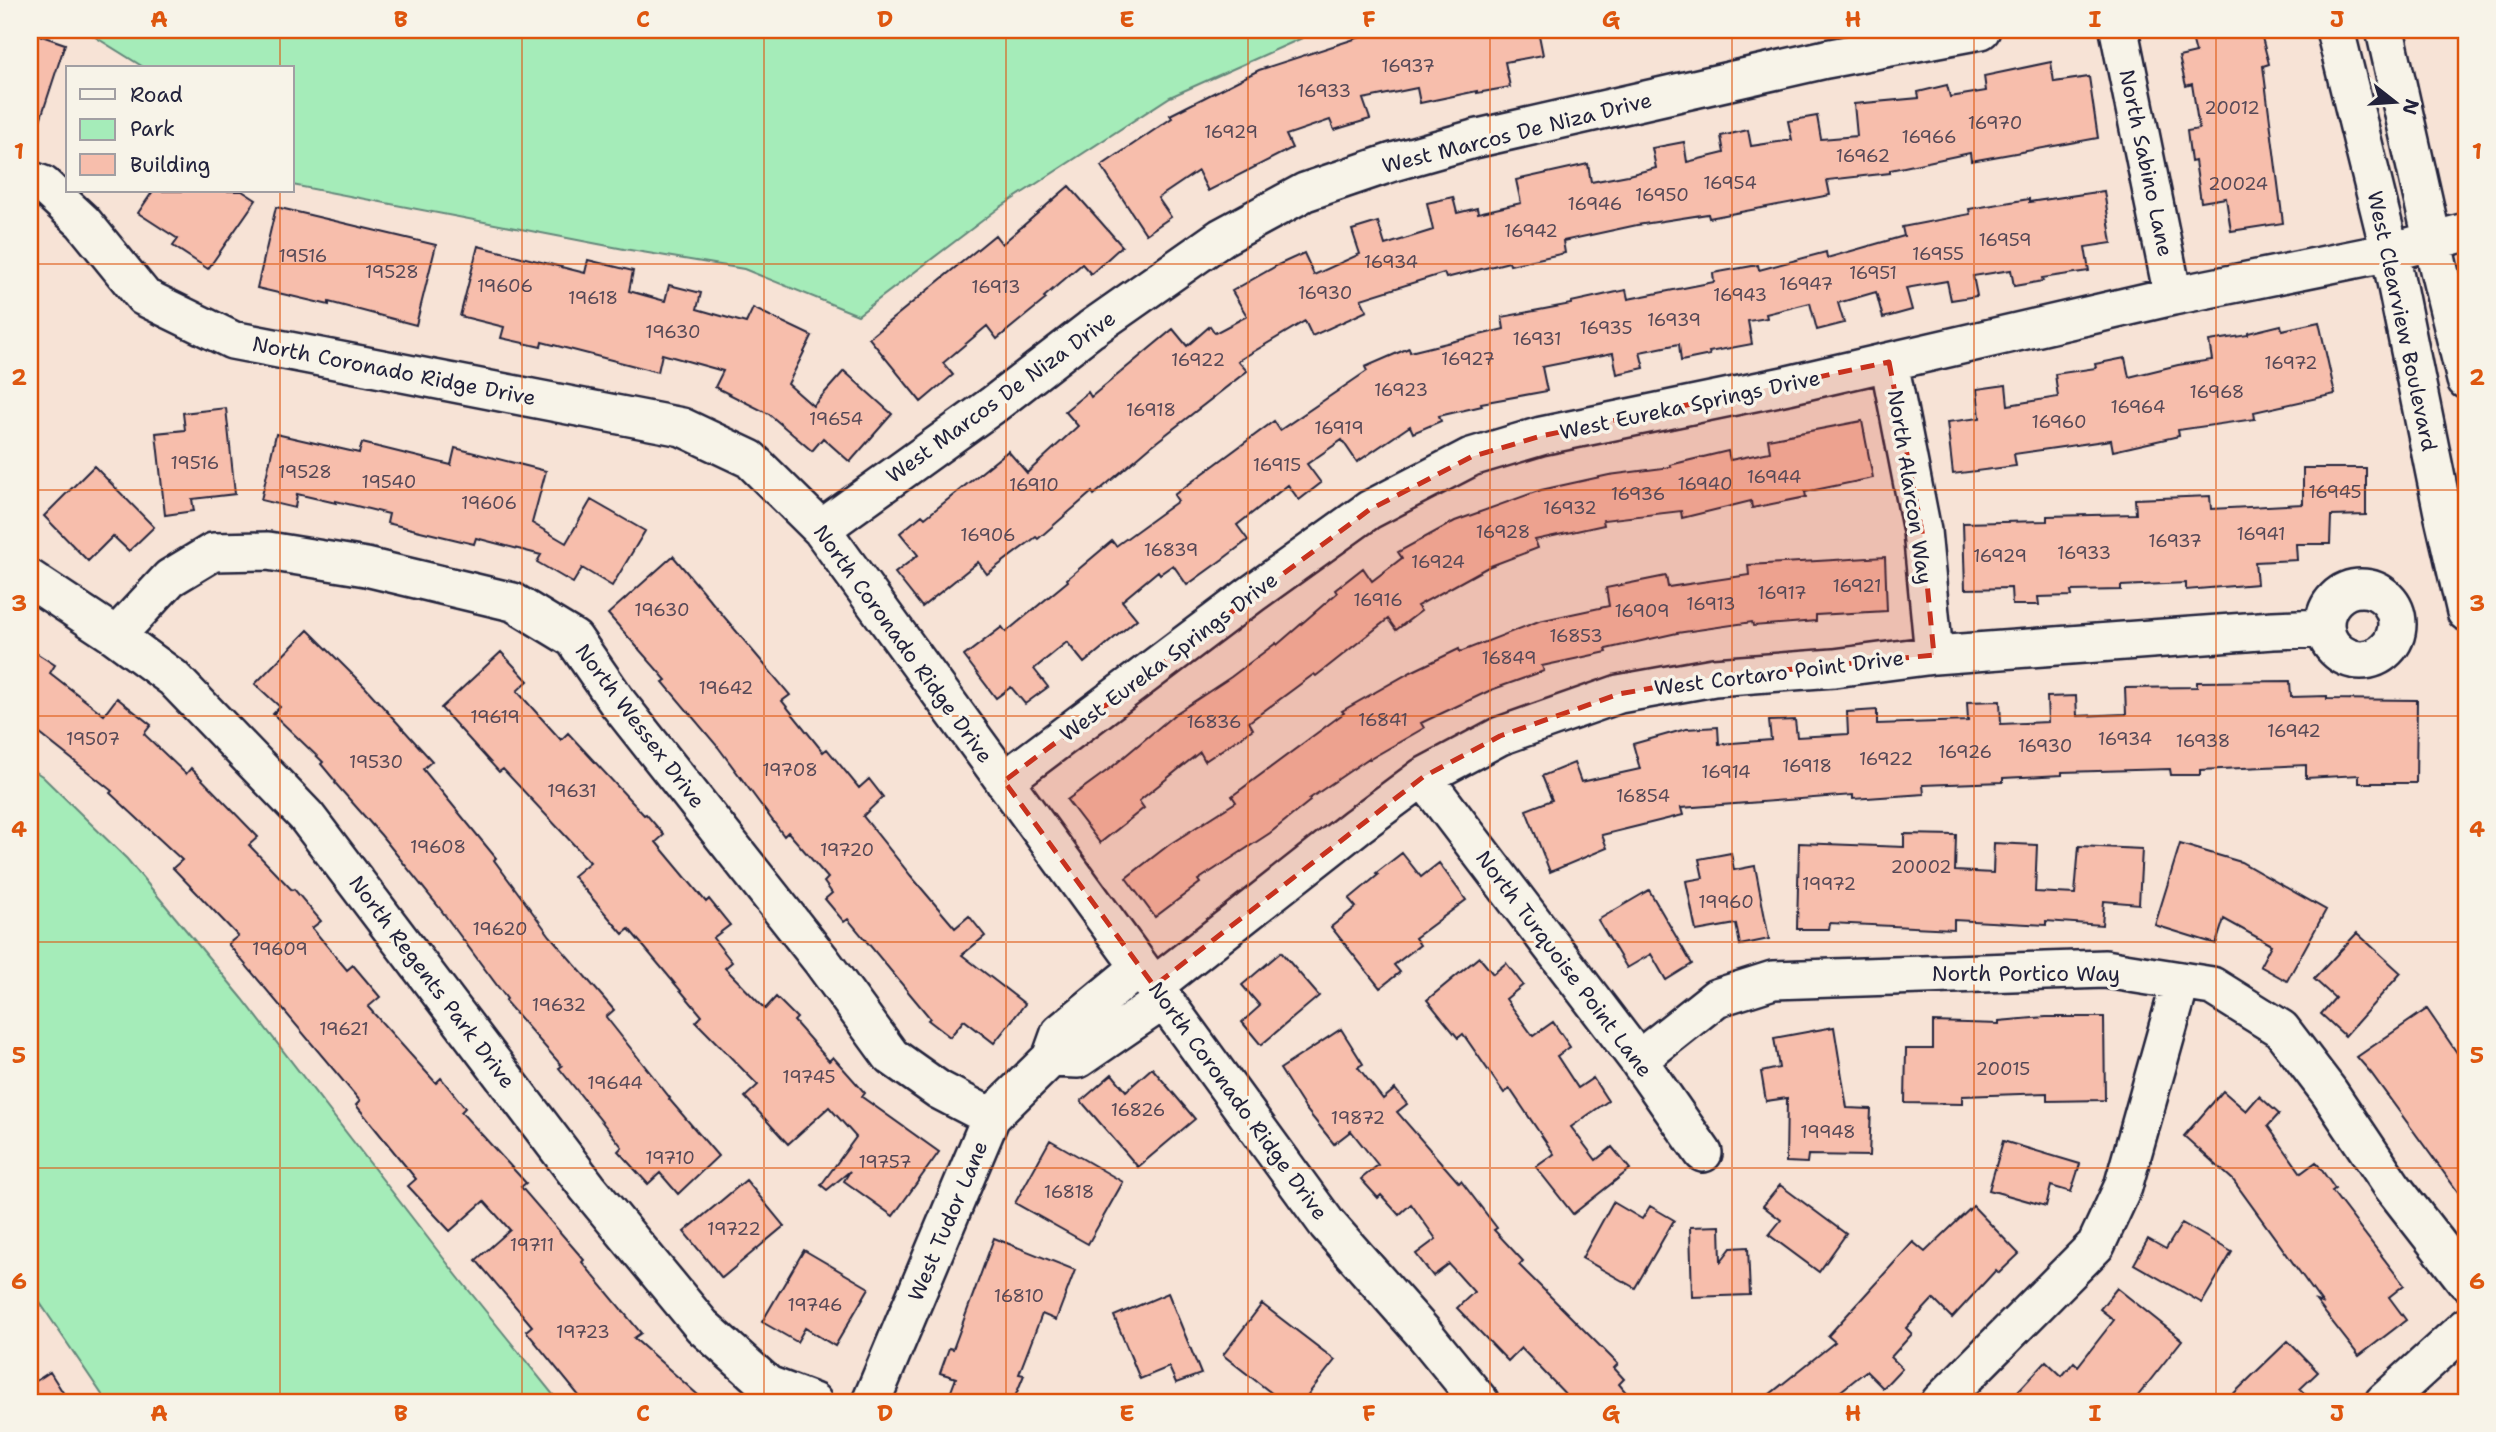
<svg xmlns="http://www.w3.org/2000/svg" width="2496" height="1432" font-family="'Shantell Sans',sans-serif">
  <rect width="100%" height="100%" fill="#f7e3d6"/>
  <filter id="ink" filterUnits="userSpaceOnUse"><feTurbulence type="fractalNoise" baseFrequency=".0143" numOctaves="2"/><feDisplacementMap in="SourceGraphic" scale="14" xChannelSelector="R" yChannelSelector="G"/><feConvolveMatrix kernelMatrix="1 2 1 2 8 2 1 2 1" color-interpolation-filters="sRGB"/></filter>
  <g filter="url(#ink)">
    <path fill="#a5ecb9" stroke="#64877a" stroke-width="2" d="M84,30H1320L1170,97L999,208L858,315L744,269L624,249L292,185V68H145Z
      M30,768L42,776L127,859L243,999L458,1277L559,1402H107L30,1288Z"/>
    <path fill="#f7beac" stroke="#22223b" stroke-width="2" d="M1370,30H1538L1543,55L1505,62L1510,87L1477,93V91L1420,103L1417,88L1363,99L1370,119L1334,130L1330,120L1286,135L1292,148L1208,191L1198,171L1158,198L1171,217L1146,234L1101,166L1172,118L1170,115L1259,70L1370,34Z
      M2190,30H2260L2269,64L2263,66L2283,223L2231,231L2226,198L2201,202L2195,161L2191,162L2187,131L2199,129L2192,84L2186,86L2179,57L2196,53Z
      M30,32L65,44L34,139H30Z
      M2051,62L2054,82L2089,77L2098,138L1971,161L1970,153L1890,170V173L1827,180L1830,195L1709,218L1708,214L1637,225L1563,241L1565,253L1510,265L1509,262L1446,278L1444,273L1361,299L1367,311L1312,336L1305,321L1238,361L1247,371L1150,447L1094,495L1092,492L1038,539L1036,537L987,574L978,562L922,607L895,573L918,555L900,533L922,515L925,518L1008,451L1027,473L1078,426L1065,411L1088,392L1091,397L1173,329L1187,346L1210,326L1215,333L1247,316L1232,291L1278,265L1304,253L1314,275L1360,254L1352,230L1378,222L1385,245L1433,230L1427,203L1453,197L1457,213L1477,208L1478,213L1521,203L1516,180L1588,164L1591,182L1628,175L1656,168L1652,148L1684,142L1687,162L1724,153L1721,136L1748,130L1751,146L1792,140L1788,121L1817,116L1821,139L1857,136L1854,104L1919,98L1918,92L1947,85L1950,97L1986,91L1984,76Z
      M1069,186L1122,246L1091,274L1082,264L1044,297L1046,299L997,339L987,326L943,363L953,375L921,402L869,338L995,235L1002,244Z
      M153,191H242L256,200L208,269L173,246L178,239L138,213Z
      M2104,191L2112,243L2085,247L2089,271L2042,278L2043,281L2014,286L2011,270L1973,276L1977,296L1951,300L1947,281L1906,288L1912,310L1883,318L1876,292L1838,303L1844,323L1817,330L1810,303L1766,314L1767,318L1748,321L1752,344L1709,352L1710,355L1681,361L1679,344L1640,352L1644,368L1617,374L1613,353L1542,367L1547,391L1481,403L1482,406L1439,416L1441,421L1413,433L1410,426L1357,462L1342,440L1307,464L1321,483L1299,500L1288,485L1237,525L1248,540L1223,559L1187,585L1173,565L1160,574L1158,571L1122,601L1137,619L1084,663L1067,642L1034,669L1048,687L1025,704L1011,687L996,698L964,656L1002,627L1006,632L1068,581L1067,579L1112,541L1116,546L1178,501L1174,495L1274,421L1280,430L1367,371L1365,367L1409,348L1410,352L1504,329L1502,317L1571,304V302L1626,290L1628,299L1714,282L1713,273L1758,265L1759,270L1826,252L1827,258L1904,236L1902,227L1970,214L1969,209L2029,199V202Z
      M276,207L436,245L416,325L329,302V305L257,288Z
      M478,246L585,273L588,260L633,271L629,291L665,301L669,285L701,293L697,309L746,323L753,308L812,336L788,384L813,406L844,371L892,414L850,462L823,438L812,451L769,414L715,387L723,371L662,354L658,372L542,342L541,347L501,338L504,327L460,316Z
      M2319,322L2335,394L2254,412L2255,419L2178,430L2179,436L2113,451L2111,440L2014,454L2016,466L1953,474L1947,422L1980,418L1977,389L2006,385L2008,405L2058,397L2055,374L2096,368L2095,364L2125,358L2129,377L2178,365L2212,360L2209,341L2248,335V333L2281,325L2282,330Z
      M226,408L235,494L192,499L194,511L165,515L156,433L185,430L183,413Z
      M1862,421L1873,478L1805,492L1806,497L1752,508L1751,501L1682,518L1681,511L1603,520L1604,525L1535,540L1538,548L1488,567L1417,606L1421,611L1396,630L1388,619L1316,676L1314,674L1249,722L1253,729L1205,761L1200,752L1139,801L1144,808L1100,843L1067,800L1112,767L1175,714L1231,677L1276,643L1277,645L1337,593L1335,590L1363,568L1372,581L1402,558L1398,552L1455,521L1541,490L1609,475L1671,467L1670,465L1728,451L1730,460L1770,452L1768,439Z
      M276,434L359,453L362,443L451,465L455,448L546,471L532,523L566,543L591,500L645,531L612,586L582,568L573,583L537,562L541,555L476,538L474,544L387,523L389,514L336,501V503L297,494L295,508L261,500Z
      M94,466L154,527L129,551L113,536L88,561L44,516Z
      M2303,468H2366V515L2331,516L2330,544H2296L2297,560L2255,562L2257,584L2186,590V583L2121,586V590L2071,591L2072,596L2038,597L2039,605H2012L2011,588L1965,589L1963,523L2047,521V516L2136,514L2135,499L2210,496L2211,509L2303,504Z
      M673,556L790,695L782,701L823,752L827,749L859,788L869,779L883,797L863,816L911,876L955,928L969,916L985,936L962,955L1025,1004L994,1043L964,1020L950,1037L928,1020L930,1018L848,919L844,922L825,899L832,893L824,882L828,878L788,832L784,836L718,747L663,682L666,680L608,614Z
      M1885,557L1887,611L1816,615V621L1753,626L1752,622L1677,633L1606,649L1607,652L1542,666L1544,671L1491,690L1421,723L1424,728L1370,759L1369,758L1309,799L1310,801L1270,833L1198,880L1200,883L1155,917L1126,878L1170,844L1236,802L1232,796L1344,713L1342,711L1411,672L1459,649L1460,652L1539,621L1609,606L1606,588L1666,576L1668,587L1749,575L1748,565Z
      M308,630L365,687L432,761L423,769L496,858L494,860L550,936L614,1010L606,1017L670,1098L669,1099L718,1156L678,1194L660,1173L648,1184L618,1151L622,1147L559,1068L562,1066L505,1001L507,999L438,906L381,835L335,783L336,782L321,764L323,762L273,714L280,707L255,684Z
      M30,649L55,665L50,673L104,715L117,698L151,725L144,734L186,774L191,768L258,837L249,845L292,890L294,889L321,921L312,928L347,970L353,965L380,997L368,1007L436,1083L441,1078L465,1108L461,1112L526,1183L521,1187L584,1260L582,1262L641,1333L634,1338L706,1402H584L526,1331L532,1326L476,1260L510,1230L484,1201L450,1231L408,1186L416,1179L356,1105L360,1101L228,944L238,936L173,868L182,860L110,793L112,791L30,726Z
      M501,652L528,681L517,691L561,740L568,733L644,815L646,814L664,835L656,842L706,902L709,899L730,925L713,938L732,962L725,968L765,1009L776,997L797,1018L794,1021L829,1061L833,1057L865,1093L862,1097L939,1152L893,1216L844,1181L850,1171L827,1190L821,1185L856,1137L829,1107L788,1144L745,1097L758,1085L696,1022L702,1016L629,929L623,934L573,876L590,862L503,769L499,772L441,708Z
      M2290,681L2291,697L2327,696V699L2417,700L2416,783H2359V775L2306,778V765L2200,770V775H2171L2170,769L2062,772V775L2003,778V782L1923,785L1924,794L1853,799V795L1681,808L1683,815L1602,835L1607,848L1550,872L1526,810L1552,800L1542,776L1574,763L1581,782L1640,769L1633,744L1686,729L1718,727L1719,744L1771,740L1769,721L1795,720L1797,737L1848,734L1847,712L1877,710V724L1968,721L1967,702L2000,701L2001,724L2048,722L2047,697L2076,696L2077,716L2126,714L2125,688L2197,687V682Z
      M1904,834L1956,835L1955,871L1993,873L1994,843L2037,845L2035,892L2075,894L2079,846L2142,849L2139,904L2104,901L2102,925L2046,921V925L1954,920V929L1830,923L1829,929H1797L1799,843L1904,847Z
      M2180,844L2241,862L2326,910L2287,981L2260,966L2271,945L2224,919L2216,944L2155,925Z
      M1402,853L1421,877L1439,863L1466,900L1415,938L1420,945L1394,965L1400,972L1380,988L1331,927L1356,907L1349,899L1378,875L1376,873Z
      M1731,853L1734,870L1755,866L1769,939L1740,945L1736,924L1696,931L1686,881L1703,878L1699,859Z
      M1649,890L1692,964L1666,980L1651,954L1627,968L1598,920Z
      M2357,933L2401,973L2345,1036L2321,1014L2335,998L2314,979Z
      M1281,952L1319,996L1261,1045L1242,1022L1260,1006L1242,985Z
      M1479,957L1493,974L1506,963L1523,985L1506,999L1533,1036L1553,1022L1570,1047L1557,1056L1578,1088L1593,1078L1608,1101L1571,1127L1596,1160L1612,1147L1630,1169L1573,1214L1536,1167L1554,1154L1510,1089L1504,1093L1463,1034L1458,1038L1427,1000Z
      M2427,1009L2466,1066V1203L2371,1073L2357,1057Z
      M2046,1017H2104L2105,1100L2047,1101V1093L1962,1096V1104L1905,1103L1906,1049H1933V1022L1999,1024V1021Z
      M1834,1027L1847,1108L1871,1109L1869,1156L1808,1155L1807,1163L1786,1162L1787,1098L1766,1101L1761,1072L1779,1068L1774,1038Z
      M1341,1029L1363,1064L1358,1067L1383,1099L1395,1089L1407,1104L1397,1112L1459,1183L1461,1181L1497,1228L1494,1230L1523,1261L1519,1265L1618,1364L1614,1368L1624,1379L1619,1384L1634,1402H1573L1521,1348L1508,1361L1457,1308L1474,1292L1449,1264L1433,1276L1416,1254L1436,1239L1411,1204L1399,1215L1381,1195L1378,1198L1361,1179L1378,1165L1351,1131L1334,1144L1305,1108L1280,1069Z
      M1152,1068L1195,1119L1138,1167L1081,1101L1112,1074L1126,1091Z
      M2223,1091L2246,1111L2259,1096L2279,1114L2268,1126L2301,1173L2316,1162L2335,1189L2332,1191L2404,1285L2389,1297L2406,1320L2359,1356L2316,1301L2322,1303L2233,1180L2184,1136Z
      M1050,1140L1123,1182L1088,1244L1015,1203Z
      M2003,1141L2080,1164L2071,1192L2051,1186L2046,1206L1989,1190Z
      M746,1180L784,1226L722,1278L684,1232Z
      M1780,1185L1846,1234L1819,1272L1769,1235L1781,1220L1763,1206Z
      M1613,1202L1642,1219L1650,1206L1674,1220L1635,1288L1582,1258Z
      M1973,1206L2019,1254L1999,1273L1996,1270L1952,1318L1933,1299L1906,1328L1912,1334L1891,1357L1902,1368L1883,1388L1866,1371L1827,1402H1760L1835,1342L1828,1336L1913,1242L1925,1252Z
      M2182,1223L2232,1252L2202,1303L2134,1264L2148,1239L2166,1249Z
      M1720,1226L1721,1261L1731,1248L1748,1247L1750,1295L1692,1297L1690,1227Z
      M994,1238L1075,1270L1056,1320L1042,1314L1019,1374L1024,1375L1013,1402H947L956,1378L940,1373L949,1348L953,1349Z
      M804,1250L869,1288L835,1346L805,1328L797,1342L762,1322Z
      M2117,1288L2182,1340L2133,1402H2008L2046,1361L2062,1376L2074,1362L2078,1366L2114,1320L2100,1309Z
      M1168,1293L1201,1374L1176,1383L1169,1367L1140,1379L1114,1316Z
      M1262,1304L1335,1360L1302,1402H1283L1223,1355Z
      M2288,1341L2318,1372L2300,1389L2312,1402H2225Z
      M50,1372L69,1402H30V1385Z"/>
    <g fill="none" stroke-linecap="round" stroke-linejoin="round">
      <defs>
        <path id="minor" d="M2119,30L2173,296
          M2335,30L2390,252L2443,513L2466,612
          M2385,30L2439,270L2466,380
          M30,180L43,185L83,222L144,297L232,340L682,427L750,459L821,529L1327,1224L1426,1336L1480,1402
          M1889,362L1922,531L1934,655
          M821,529L993,405L1091,329L1222,237L1305,192L1393,162L1474,139L1826,59L1981,30
          M30,579L116,636L173,678L306,816L588,1188L702,1326L768,1385L813,1402
          M2325 624a36 36 0 1 1 72 0a36 36 0 1 1-72 0Z
          M116,636L170,578L213,552L268,551L366,567L513,602L574,639L618,703L821,960L891,1056L939,1090L991,1117
          M1423,777L1638,1060L1703,1153
          M1004,781L1252,594L1369,510L1471,457L1541,436L1788,385L2173,296L2390,252L2466,232
          M1140,967L1060,1033L1051,1058L1078,1059L1164,1000
          M1154,986L1357,826L1423,777L1500,736L1619,694L1714,677L1834,668L1934,655L2273,630L2325,628
          M1638,1060L1716,998L1773,980L2105,969L2212,986L2281,1029L2329,1092L2392,1186L2466,1281
          M871,1402L991,1117L1051,1058
          M1940,1402L2096,1245L2123,1187L2181,981
          M2384,1402L2466,1327"/>
      </defs>
      <use href="#minor" stroke="#22223b" stroke-width="42"/>
      <use href="#minor" stroke="#f7f3e8" stroke-width="37"/>
    </g>
  </g>
  <path fill="#c8321e" fill-opacity="0.2" stroke="#c8321e" stroke-width="5" stroke-dasharray="14 9" stroke-linejoin="round" d="M1889,362L1922,531L1934,655L1714,677L1619,694L1500,736L1423,777L1154,986L1004,781L1369,510L1471,457L1541,436Z"/>
  <path fill="none" stroke="#de560e" stroke-width="2" stroke-opacity="0.55" d="M280,30V68M522,30V1402M764,30V1402M1006,30V1402M1248,30V1402M1490,30V1402M1732,30V1402M1974,30V1402M2216,30V1402M280,191V1402M30,264H2466M30,490H2466M30,716H2466M30,942H2466M30,1168H2466"/>
  <g text-anchor="middle" dominant-baseline="central" stroke-width="7" stroke-linejoin="round" paint-order="stroke">
    <g font-size="18" fill="#574957">
      <text x="1408" y="66">16937</text>
      <text x="1324" y="91">16933</text>
      <text x="2232" y="108">20012</text>
      <text x="1995" y="123">16970</text>
      <text x="1231" y="132">16929</text>
      <text x="1929" y="137">16966</text>
      <text x="1863" y="156">16962</text>
      <text x="1730" y="183">16954</text>
      <text x="2238" y="184">20024</text>
      <text x="1662" y="195">16950</text>
      <text x="1595" y="204">16946</text>
      <text x="1531" y="231">16942</text>
      <text x="2005" y="240">16959</text>
      <text x="1938" y="254">16955</text>
      <text x="303" y="256">19516</text>
      <text x="1391" y="262">16934</text>
      <text x="392" y="272">19528</text>
      <text x="1873" y="273">16951</text>
      <text x="1806" y="284">16947</text>
      <text x="505" y="286">19606</text>
      <text x="996" y="287">16913</text>
      <text x="1325" y="293">16930</text>
      <text x="1740" y="295">16943</text>
      <text x="593" y="298">19618</text>
      <text x="1674" y="320">16939</text>
      <text x="1606" y="328">16935</text>
      <text x="673" y="332">19630</text>
      <text x="1537" y="339">16931</text>
      <text x="1468" y="359">16927</text>
      <text x="1198" y="360">16922</text>
      <text x="2291" y="363">16972</text>
      <text x="1401" y="390">16923</text>
      <text x="2217" y="392">16968</text>
      <text x="2138" y="407">16964</text>
      <text x="1151" y="410">16918</text>
      <text x="836" y="419">19654</text>
      <text x="2059" y="422">16960</text>
      <text x="1339" y="428">16919</text>
      <text x="195" y="463">19516</text>
      <text x="1277" y="465">16915</text>
      <text x="305" y="472">19528</text>
      <text x="1774" y="477">16944</text>
      <text x="389" y="482">19540</text>
      <text x="1705" y="484">16940</text>
      <text x="1034" y="485">16910</text>
      <text x="2335" y="492">16945</text>
      <text x="1638" y="494">16936</text>
      <text x="489" y="503">19606</text>
      <text x="1570" y="508">16932</text>
      <text x="1503" y="532">16928</text>
      <text x="2261" y="534">16941</text>
      <text x="988" y="535">16906</text>
      <text x="2175" y="541">16937</text>
      <text x="1171" y="550">16839</text>
      <text x="2084" y="553">16933</text>
      <text x="2000" y="556">16929</text>
      <text x="1438" y="562">16924</text>
      <text x="1857" y="586">16921</text>
      <text x="1782" y="593">16917</text>
      <text x="1378" y="600">16916</text>
      <text x="1711" y="604">16913</text>
      <text x="662" y="610">19630</text>
      <text x="1642" y="611">16909</text>
      <text x="1576" y="636">16853</text>
      <text x="1509" y="658">16849</text>
      <text x="726" y="688">19642</text>
      <text x="495" y="717">19619</text>
      <text x="1383" y="720">16841</text>
      <text x="1214" y="722">16836</text>
      <text x="2294" y="731">16942</text>
      <text x="93" y="739">19507</text>
      <text x="2125" y="739">16934</text>
      <text x="2203" y="741">16938</text>
      <text x="2045" y="746">16930</text>
      <text x="1965" y="752">16926</text>
      <text x="1886" y="759">16922</text>
      <text x="376" y="762">19530</text>
      <text x="1807" y="766">16918</text>
      <text x="790" y="770">19708</text>
      <text x="1726" y="772">16914</text>
      <text x="572" y="791">19631</text>
      <text x="1643" y="796">16854</text>
      <text x="438" y="847">19608</text>
      <text x="847" y="850">19720</text>
      <text x="1921" y="867">20002</text>
      <text x="1829" y="884">19972</text>
      <text x="1726" y="902">19960</text>
      <text x="500" y="929">19620</text>
      <text x="280" y="949">19609</text>
      <text x="559" y="1005">19632</text>
      <text x="344" y="1029">19621</text>
      <text x="2003" y="1069">20015</text>
      <text x="809" y="1077">19745</text>
      <text x="615" y="1083">19644</text>
      <text x="1138" y="1110">16826</text>
      <text x="1358" y="1118">19872</text>
      <text x="1828" y="1132">19948</text>
      <text x="670" y="1158">19710</text>
      <text x="885" y="1162">19757</text>
      <text x="1069" y="1192">16818</text>
      <text x="734" y="1229">19722</text>
      <text x="532" y="1245">19711</text>
      <text x="1019" y="1296">16810</text>
      <text x="815" y="1305">19746</text>
      <text x="583" y="1332">19723</text>
    </g>
    <g font-size="21" fill="#22223b" stroke="#f7f3e8">
      <text transform="translate(1517 133) rotate(-14)">West Marcos De Niza Drive</text>
      <text transform="translate(2146 163) rotate(78)">North Sabino Lane</text>
      <text transform="translate(2402 321) rotate(78)">West Clearview Boulevard</text>
      <text transform="translate(394 371) rotate(11)">North Coronado Ridge Drive</text>
      <text transform="translate(1001 397) rotate(-36)">West Marcos De Niza Drive</text>
      <text transform="translate(1690 405) rotate(-12)">West Eureka Springs Drive</text>
      <text transform="translate(1910 487) rotate(81)">North Alarcon Way</text>
      <text transform="translate(903 644) rotate(54)">North Coronado Ridge Drive</text>
      <text transform="translate(1169 657) rotate(-37)">West Eureka Springs Drive</text>
      <text transform="translate(1779 673) rotate(-7)">West Cortaro Point Drive</text>
      <text transform="translate(640 726) rotate(53)">North Wessex Drive</text>
      <text transform="translate(1564 964) rotate(53)">North Turquoise Point Lane</text>
      <text x="2026" y="974">North Portico Way</text>
      <text transform="translate(432 982) rotate(53)">North Regents Park Drive</text>
      <text transform="translate(1238 1101) rotate(54)">North Coronado Ridge Drive</text>
      <text transform="translate(948 1221) rotate(-67)">West Tudor Lane</text>
    </g>
  </g>
  <rect width="2496" height="1432" fill="none" stroke="#f7f3e8" stroke-width="77"/>
  <rect x="66" y="66" width="228" height="126" fill="#f7f3e8" stroke="#a29fa3" stroke-width="2"/>
  <rect x="80" y="89" width="35" height="10" fill="#f7f3e8" stroke="#a29fa3" stroke-width="2"/>
  <text x="130" y="102" font-size="21" fill="#22223b">Road</text>
  <rect x="80" y="119" width="35" height="21" fill="#a5ecb9" stroke="#a29fa3" stroke-width="2"/>
  <text x="130" y="136" font-size="21" fill="#22223b">Park</text>
  <rect x="80" y="154" width="35" height="21" fill="#f7beac" stroke="#a29fa3" stroke-width="2"/>
  <text x="130" y="172" font-size="21" fill="#22223b">Building</text>
  <g transform="translate(2395 102) rotate(107)" stroke="#f7f3e8" stroke-width="5" paint-order="stroke">
  <path d="M0-5L12 26L0 18L-12 26Z" fill="#22223b"/>
  <text y="-10" font-size="19" font-weight="bold" text-anchor="middle" fill="#22223b">N</text>
  </g>
  <rect x="38" y="38" width="2420" height="1356" fill="none" stroke="#de560e" stroke-width="2.5"/>
  <g font-size="23" text-anchor="middle" font-weight="bold" fill="#de560e">
    <text x="159" y="27">A</text>
    <text x="401" y="27">B</text>
    <text x="643" y="27">C</text>
    <text x="885" y="27">D</text>
    <text x="1127" y="27">E</text>
    <text x="1369" y="27">F</text>
    <text x="1611" y="27">G</text>
    <text x="1853" y="27">H</text>
    <text x="2095" y="27">I</text>
    <text x="2337" y="27">J</text>
    <text x="19" y="159">1</text>
    <text x="2477" y="159">1</text>
    <text x="19" y="385">2</text>
    <text x="2477" y="385">2</text>
    <text x="19" y="611">3</text>
    <text x="2477" y="611">3</text>
    <text x="19" y="837">4</text>
    <text x="2477" y="837">4</text>
    <text x="19" y="1063">5</text>
    <text x="2477" y="1063">5</text>
    <text x="19" y="1289">6</text>
    <text x="2477" y="1289">6</text>
    <text x="159" y="1421">A</text>
    <text x="401" y="1421">B</text>
    <text x="643" y="1421">C</text>
    <text x="885" y="1421">D</text>
    <text x="1127" y="1421">E</text>
    <text x="1369" y="1421">F</text>
    <text x="1611" y="1421">G</text>
    <text x="1853" y="1421">H</text>
    <text x="2095" y="1421">I</text>
    <text x="2337" y="1421">J</text>
  </g>
</svg>
